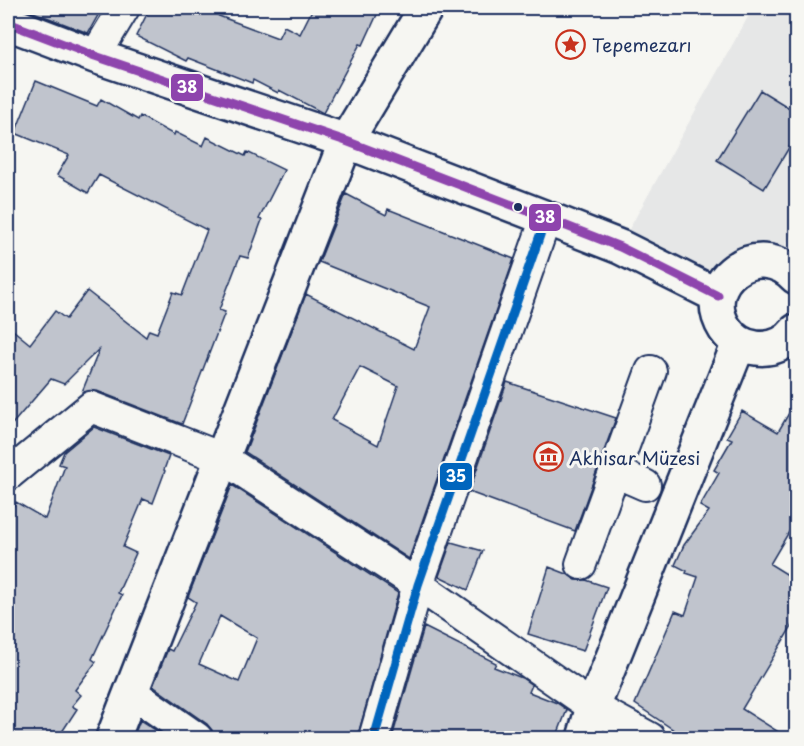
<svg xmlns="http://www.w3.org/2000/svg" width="804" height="746" font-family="'Playpen Sans',sans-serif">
  <rect width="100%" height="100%" fill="#f6f6f2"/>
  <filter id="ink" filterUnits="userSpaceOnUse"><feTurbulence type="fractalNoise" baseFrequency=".0167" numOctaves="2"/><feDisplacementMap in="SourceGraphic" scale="12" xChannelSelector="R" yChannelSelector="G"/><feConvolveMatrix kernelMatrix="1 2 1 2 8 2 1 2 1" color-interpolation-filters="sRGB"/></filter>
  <g filter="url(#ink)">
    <path fill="#e6e7e7" d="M753,8H796V226L780,256L710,280L628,231Z"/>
    <path fill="#c0c4cd" stroke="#1b2f5e" stroke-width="1.5" fill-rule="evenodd" d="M23,8H102L88,33Z
      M150,8H209L219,16L278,38L284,26L300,34L313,8H380L363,45L360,44L323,113L279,90L278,93L253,80L252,83L188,58L186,61L136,36Z
      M36,81L97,106L101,99L138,120L140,116L174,135L175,132L203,146L207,137L245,156L247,152L284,170L259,219L262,220L248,258L240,256L219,310L225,312L182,424L97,391L82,392L100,348L64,384L51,379L8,429V326L30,344L55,311L66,319L87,291L146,337L149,330L157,333L173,292L182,295L207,230L99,175L88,193L57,175L69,155L15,133Z
      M760,90L796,112V136L764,189L717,160Z
      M346,194L386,215L388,209L514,259L409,559L245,452L306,294L414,349L430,307L319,262ZM360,367L398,386L378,445L332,420Z
      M507,382L616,418L575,531L469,492Z
      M796,401V520L770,564L796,580V619L742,709L788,738H686L635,704L675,611L685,615L698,577L686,573L687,571L675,565L684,545L709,511L700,506L719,473L714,470L732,439L727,437L742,411L778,432Z
      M94,427L169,456L164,470L165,471L153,503L143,499L123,547L136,553L118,593L122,595L92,659L96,662L75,690L81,695L72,706L77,709L58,738H8V515L16,502L45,519L65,466L59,464L64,452Z
      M232,485L398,593L357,738H214L212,730L207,724L153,686L168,649L172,651L196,602L188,597ZM220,616L257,638L239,682L199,664Z
      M451,542L483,551L468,590L439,576Z
      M549,567L567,574L576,580H586L607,587L583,651L528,634Z
      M424,627L496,663L494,667L522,678L532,685L529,692L557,703L567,710L556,738H392Z
      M140,720L168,738H133Z"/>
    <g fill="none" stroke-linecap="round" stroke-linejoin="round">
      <defs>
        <path id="street" d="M95,56L124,8
          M615,472L645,485
          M8,475L91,407L222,458L418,585L593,707L650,738
          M581,564L651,371
          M131,692L197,738
          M374,738L418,585L546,218"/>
        <path id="secondary" d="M8,23L95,56L346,141L546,218L620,247L718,296
          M796,277C758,236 695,282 725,329C732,339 743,347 756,348C772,350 786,344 796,331
          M113,738L346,141L426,8
          M584,738L593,707L739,343"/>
      </defs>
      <use href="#street" stroke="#1b2f5e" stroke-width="34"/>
      <use href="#secondary" stroke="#1b2f5e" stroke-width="38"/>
      <use href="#street" stroke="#f6f6f2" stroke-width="30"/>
      <use href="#secondary" stroke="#f6f6f2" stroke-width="33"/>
      <defs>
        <path id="bus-1" d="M8,23L95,56L346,141L546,218L620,247L718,296"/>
        <path id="bus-2" d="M374,738L418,585L546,218"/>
      </defs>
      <use href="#bus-1" stroke="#f6f6f2" stroke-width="14"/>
      <use href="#bus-2" stroke="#f6f6f2" stroke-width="14"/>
      <use href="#bus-1" stroke="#8e44ad" stroke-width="9"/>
      <use href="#bus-2" stroke="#0065bd" stroke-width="9"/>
    </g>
  </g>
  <defs>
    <symbol id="sight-ring" viewBox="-11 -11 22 22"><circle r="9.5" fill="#f6f6f2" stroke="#c8321e" stroke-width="1.5"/><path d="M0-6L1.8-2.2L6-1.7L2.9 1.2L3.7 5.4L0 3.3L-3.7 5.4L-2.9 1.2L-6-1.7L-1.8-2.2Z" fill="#c8321e"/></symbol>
    <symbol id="museum-ring" viewBox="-11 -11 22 22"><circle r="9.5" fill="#f6f6f2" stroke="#c8321e" stroke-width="1.5"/><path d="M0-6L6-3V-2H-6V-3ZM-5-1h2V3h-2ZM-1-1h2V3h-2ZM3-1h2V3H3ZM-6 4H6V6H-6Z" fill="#c8321e"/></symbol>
  </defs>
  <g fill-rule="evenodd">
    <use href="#sight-ring" x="554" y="28" width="33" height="33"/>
    <use href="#museum-ring" x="532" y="440" width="33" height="33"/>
  </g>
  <circle fill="#1b2f5e" stroke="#f6f6f2" stroke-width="2" cx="518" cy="207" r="5"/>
  <g text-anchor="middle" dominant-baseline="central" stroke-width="6" stroke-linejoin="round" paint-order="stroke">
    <g font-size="18" fill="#1b2f5e" stroke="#f6f6f2" text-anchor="start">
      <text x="592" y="44">Tepemezarı</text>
      <text x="569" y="457">Akhisar Müzesi</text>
    </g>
  </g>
  <g stroke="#f6f6f2" stroke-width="2">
    <rect x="170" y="73" width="34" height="29" rx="6" fill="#8e44ad"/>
    <rect x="528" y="203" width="34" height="29" rx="6" fill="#8e44ad"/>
    <rect x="439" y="462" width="34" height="29" rx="6" fill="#0065bd"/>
  </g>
  <g font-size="16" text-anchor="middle" font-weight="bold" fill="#fff">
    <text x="187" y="93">38</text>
    <text x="545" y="223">38</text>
    <text x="456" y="482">35</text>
  </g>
  <rect width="804" height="746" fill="none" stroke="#f6f6f2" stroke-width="30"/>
  <rect x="15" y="15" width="774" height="716" fill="none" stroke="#1b2f5e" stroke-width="2" filter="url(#ink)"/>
</svg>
